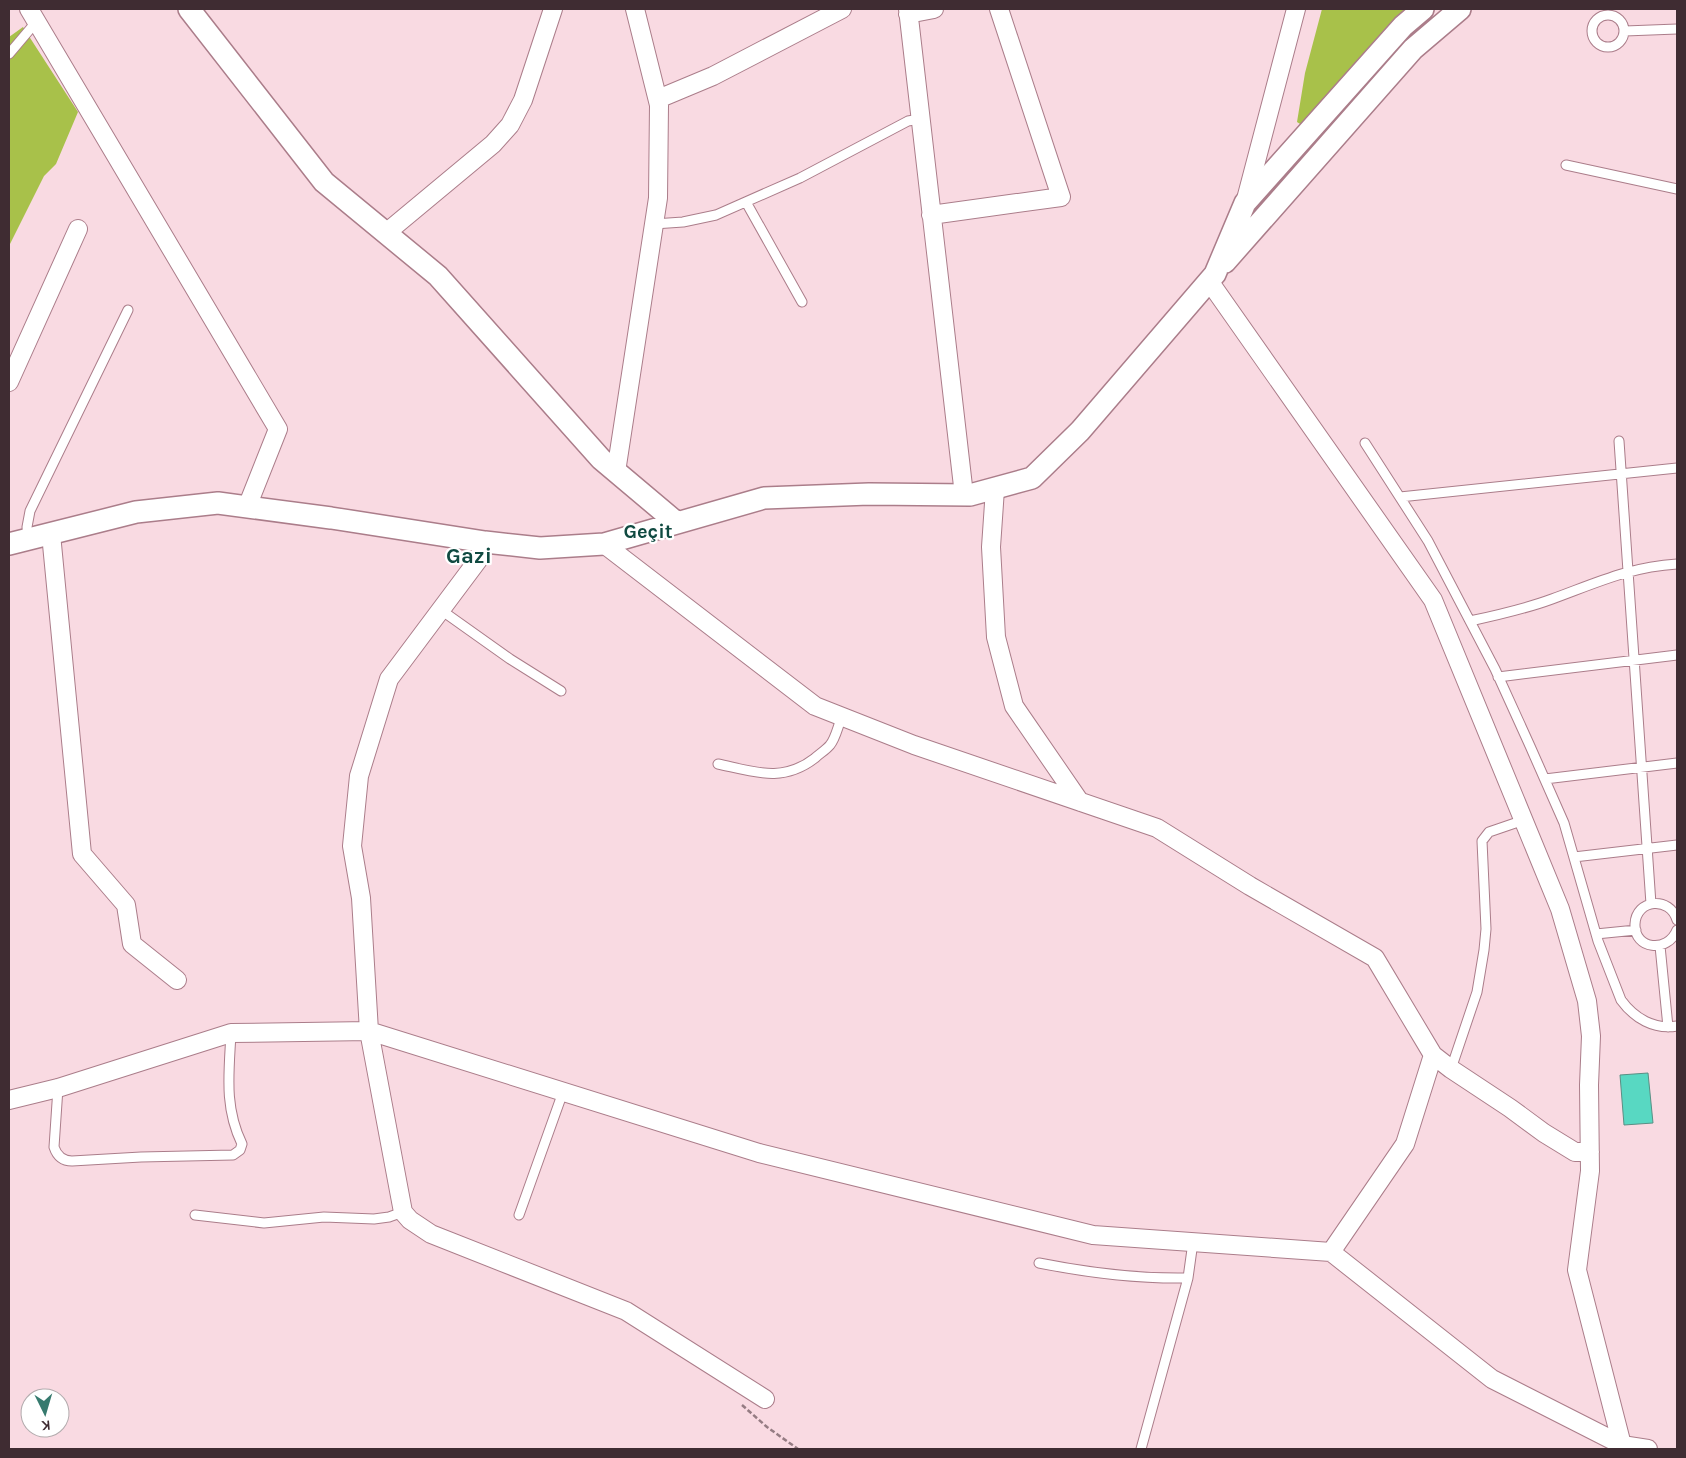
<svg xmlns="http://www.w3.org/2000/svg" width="1686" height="1458" font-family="Karla,sans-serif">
  <rect width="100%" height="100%" fill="#f9dae2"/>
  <path fill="#a8c14a" d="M1322,9H1406L1305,127L1297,122L1305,73Z
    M23,27L78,112L56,164L44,176L9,246V37Z"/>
  <path fill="#58d8c2" stroke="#598f84" d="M1648,1073L1653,1123L1624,1125L1620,1075Z"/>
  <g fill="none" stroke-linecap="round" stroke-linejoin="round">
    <defs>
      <path id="service" d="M1592 31a16 16 0 1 1 32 0a16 16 0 1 1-32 0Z
        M1625,31L1677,29
        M9,54L31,28L38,24
        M1566,165L1677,189
        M746,202L802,302
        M654,224L683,222L716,215L800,178L908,121L920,119
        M1619,441L1651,904
        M1365,443L1428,541L1495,669L1530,746L1564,823L1598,941L1621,1000C1634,1018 1654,1030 1677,1026
        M1400,497L1677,468
        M28,539L27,527L30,511L128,310
        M441,610L510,659L561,691
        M1470,621C1498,615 1525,609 1552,599C1596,583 1629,567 1677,564
        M1498,677L1677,655
        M718,764C755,772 783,783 815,758C819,754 826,750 830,745C836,738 838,725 842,717
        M1545,779L1677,763
        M1574,857L1677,845
        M1677,920C1670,896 1636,899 1635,924C1634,950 1668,953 1677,930
        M1596,934L1636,930
        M1660,946L1668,1027
        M1451,1069L1477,992L1484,950L1486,929L1482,841L1489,832L1524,820
        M58,1088L54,1147C57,1156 63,1161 72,1161L141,1157L233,1155L240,1150L242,1144C224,1107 229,1073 231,1033
        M195,1215L264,1223L324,1217L374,1219L389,1217L403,1212
        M519,1215L563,1092
        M1039,1263C1089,1273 1137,1279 1188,1278
        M1141,1449L1188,1278L1193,1242"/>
      <path id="minor" d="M29,9L278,429L247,507
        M908,9L964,495
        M908,14L934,9
        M658,99L713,76L842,9
        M1245,203L1296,9
        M931,215L1061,197L999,9
        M386,233L493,144L510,125L523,100L553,9
        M1209,281L1433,600L1560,909L1587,1001L1591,1036L1589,1085L1590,1171L1577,1270L1622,1445
        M9,382L78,229
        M616,472L658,198L659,105L635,9
        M995,489L991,547L996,637L1014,706L1080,802
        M51,534L82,854L126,905L132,944L177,980
        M485,542L478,560L389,679L359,776L352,846L361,898L369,1031L403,1212L410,1220L431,1234L626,1311L765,1399
        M604,544L815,706L914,745L1157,828L1250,886L1375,958L1433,1055L1451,1069L1510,1108L1544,1133L1575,1152H1590
        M9,1100L58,1088L231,1033L369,1031L759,1153L1093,1235L1331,1252L1492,1379L1622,1445L1648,1449
        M1331,1252L1405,1144L1433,1055"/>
      <path id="tertiary" d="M189,9L324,182L438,276L601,459L677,523
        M1225,262L1413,49L1460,9
        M9,544L136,512L218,503L331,518L485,542L540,548L604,544L764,498L869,494L970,495L1032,478L1080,431L1215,274L1245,203L1403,26L1423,9"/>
    </defs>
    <use href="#service" stroke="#ab7d8a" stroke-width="11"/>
    <use href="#minor" stroke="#ab7d8a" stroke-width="20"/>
    <use href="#tertiary" stroke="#ab7d8a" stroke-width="24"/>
    <path stroke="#957c83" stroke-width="2.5" stroke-dasharray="5 2.5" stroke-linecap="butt" d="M742,1405L767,1427L798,1449"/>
    <use href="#service" stroke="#fff" stroke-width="9"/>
    <use href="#minor" stroke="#fff" stroke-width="18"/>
    <use href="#tertiary" stroke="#fff" stroke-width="21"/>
  </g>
  <g text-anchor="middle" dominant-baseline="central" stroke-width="4.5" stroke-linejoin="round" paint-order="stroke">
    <g font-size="20" font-weight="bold" fill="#104a41" stroke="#fff">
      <text x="648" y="531">Geçit</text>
    </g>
    <g font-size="22" font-weight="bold" fill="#104a41" stroke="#fff">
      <text x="469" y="556">Gazi</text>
    </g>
  </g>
  <rect width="1686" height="1458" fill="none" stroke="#3f2c32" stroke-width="20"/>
  <g transform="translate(45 1413) rotate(175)"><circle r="24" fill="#ffffff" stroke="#b2abad"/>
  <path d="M0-4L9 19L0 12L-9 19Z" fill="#367a6e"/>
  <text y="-8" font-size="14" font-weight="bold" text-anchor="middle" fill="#3f2c32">K</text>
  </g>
</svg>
